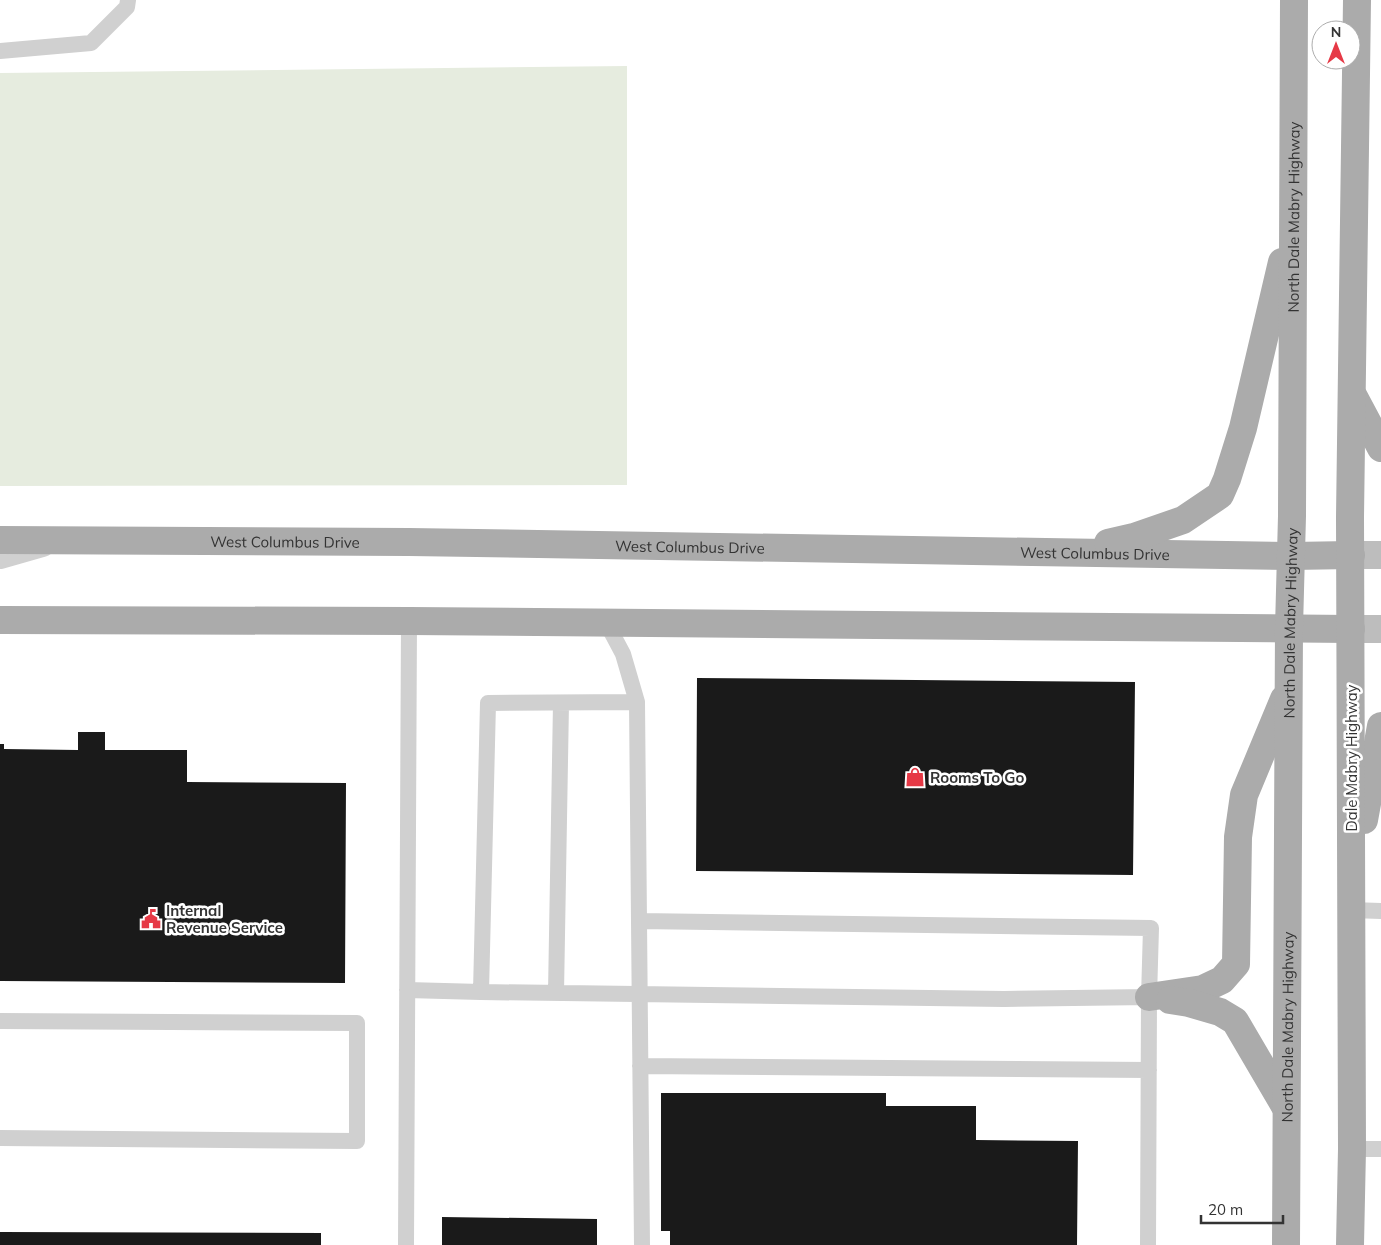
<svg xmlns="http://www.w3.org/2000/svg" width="1381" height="1245" font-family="Mulish,sans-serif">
  <rect width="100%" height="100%" fill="#fff"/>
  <path fill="#e6ecdf" d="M627,66V485L0,486V73Z"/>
  <path fill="#1a1a1a" d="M697,678L1135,682L1133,875L696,871Z
    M78,732H105V750H187V782L346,783L345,983L0,981V744H4V749L78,750Z
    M661,1093H886V1106H976V1140L1078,1141L1077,1245H670V1231H661Z
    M442,1217L597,1219V1245H442Z
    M0,1232L321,1233V1245H0Z"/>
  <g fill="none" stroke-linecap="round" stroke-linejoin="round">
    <path stroke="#d0d0d0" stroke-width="16" d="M0,51L91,43L127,7L128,0
      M637,702L639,921L1151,928L1149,997L1148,1245
      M1351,910L1381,911
      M639,921L642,1245
      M407,990L481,992L488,703L637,702L623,654L606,622
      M481,992L1004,999L1149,997
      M556,993L561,703
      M0,1021L357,1023V1141L0,1138
      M640,1066L1149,1070
      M1352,1149H1381
      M406,1245L409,621"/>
    <path stroke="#d0d0d0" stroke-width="28" d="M0,555L42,543"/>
    <path stroke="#bdbdbd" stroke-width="28" d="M1351,555H1381
      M1351,629H1381"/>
    <g stroke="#ababab" stroke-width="28">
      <path d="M1354,397L1381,448"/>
      <path id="s1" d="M0,540L409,542L1292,556L1351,555"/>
      <path d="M1108,543L1134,537L1183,520L1220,495L1227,479L1243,428L1282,262"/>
      <path d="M0,620L409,621L1351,629"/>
      <path d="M1364,820L1381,726"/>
      <path d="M1149,997L1203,989L1222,980L1236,964L1238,837L1244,795L1284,699"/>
      <path d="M1170,1000L1189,1003L1220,1012L1235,1021L1286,1108"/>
      <path id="s2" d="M1286,1245L1289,628L1292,516L1294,0"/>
      <path d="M1350,1245L1352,1149L1350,517L1357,0"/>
    </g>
  </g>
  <defs>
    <symbol id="shop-bare" viewBox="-9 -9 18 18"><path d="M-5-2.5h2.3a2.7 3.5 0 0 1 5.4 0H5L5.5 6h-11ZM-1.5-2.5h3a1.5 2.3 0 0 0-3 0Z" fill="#e63946" stroke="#fff" stroke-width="2.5" paint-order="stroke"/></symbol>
    <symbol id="civic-bare" viewBox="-9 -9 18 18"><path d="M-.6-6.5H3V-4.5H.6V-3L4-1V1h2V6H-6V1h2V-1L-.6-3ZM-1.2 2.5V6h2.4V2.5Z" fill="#e63946" stroke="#fff" stroke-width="2.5" paint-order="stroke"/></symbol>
  </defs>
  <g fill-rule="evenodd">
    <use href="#shop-bare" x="901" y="763" width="28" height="28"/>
    <use href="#civic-bare" x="137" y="905" width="28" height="28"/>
  </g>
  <g text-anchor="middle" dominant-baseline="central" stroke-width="5" stroke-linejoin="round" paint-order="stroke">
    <g font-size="15" fill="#333" stroke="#fff">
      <text stroke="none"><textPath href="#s2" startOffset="1028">North Dale Mabry Highway</textPath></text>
      <text stroke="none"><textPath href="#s1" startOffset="285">West Columbus Drive</textPath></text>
      <text stroke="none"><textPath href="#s1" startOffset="690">West Columbus Drive</textPath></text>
      <text stroke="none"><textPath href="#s1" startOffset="1095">West Columbus Drive</textPath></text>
      <text stroke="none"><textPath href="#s2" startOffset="622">North Dale Mabry Highway</textPath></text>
      <text transform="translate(1351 758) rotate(-90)">Dale Mabry Highway</text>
      <text stroke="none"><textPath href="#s2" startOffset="218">North Dale Mabry Highway</textPath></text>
    </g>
    <g font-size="15" font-weight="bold" fill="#333" stroke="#fff" text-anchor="start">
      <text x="930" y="777">Rooms To Go</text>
      <text x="166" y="910">Internal<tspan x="166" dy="17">Revenue Service</tspan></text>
    </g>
  </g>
  <g transform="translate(1336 45)"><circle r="24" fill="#ffffff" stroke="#adadad"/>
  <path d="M0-4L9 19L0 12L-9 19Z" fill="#e63946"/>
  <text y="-8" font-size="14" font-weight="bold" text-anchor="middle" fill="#333333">N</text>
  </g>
  <path d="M1201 1215v8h82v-8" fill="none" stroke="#333333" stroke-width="2.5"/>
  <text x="1208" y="1215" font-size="15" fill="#333333" stroke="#ffffff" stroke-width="4" paint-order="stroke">20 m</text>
</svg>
